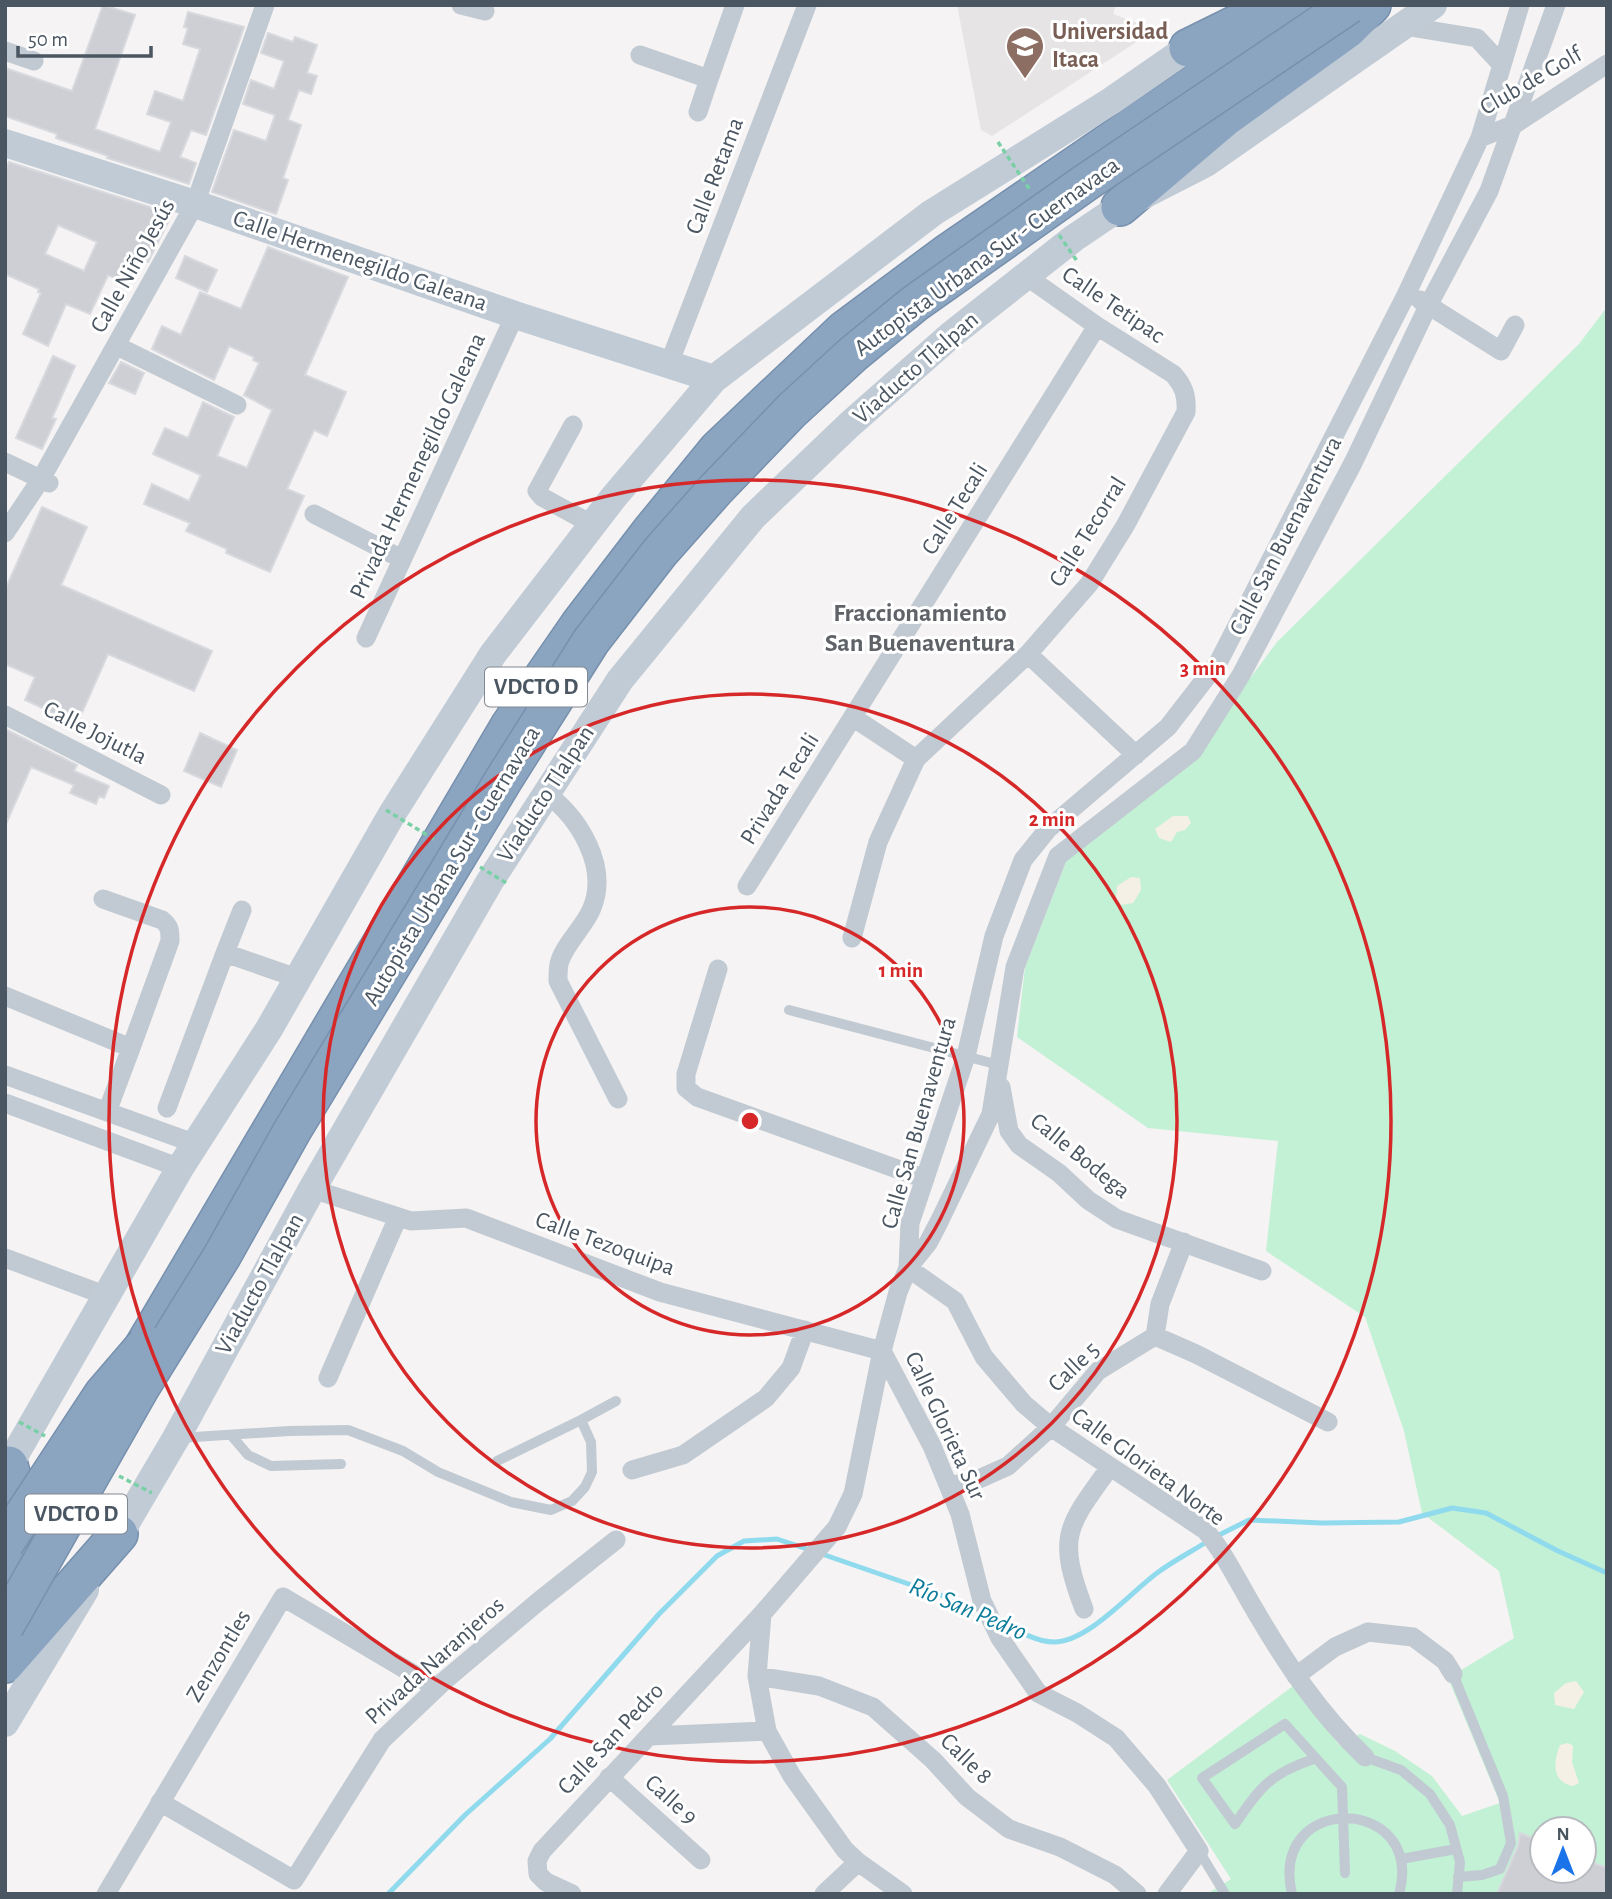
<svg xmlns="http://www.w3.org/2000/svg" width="1612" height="1899" font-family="'Alegreya Sans',sans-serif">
  <rect width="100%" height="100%" fill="#f5f3f3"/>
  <path fill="#e6e4e5" d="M957,5H1116L1113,14L1155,30L992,136L981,130Z"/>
  <path fill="#c3f1d5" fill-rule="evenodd" d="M1607,307V1894H1207L1231,1879L1167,1780L1293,1686L1339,1745L1360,1734L1395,1751L1432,1776L1462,1816L1500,1803L1448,1678L1514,1638L1499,1571L1422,1513L1404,1431L1365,1317L1266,1251L1278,1141L1148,1128L1017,1037L1025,967L1073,844L1225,712L1277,642L1579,344ZM1542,1829H1584V1871H1542Z"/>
  <path fill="#f5f0e5" d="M1173,816H1188L1191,823L1185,830L1177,832L1171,842L1159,838L1155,829Z
    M1131,877L1140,878L1141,890L1133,903L1121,905L1116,898L1117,886Z
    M1576,1681L1584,1692L1574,1709L1555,1705L1554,1693L1566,1683Z
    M1568,1743L1573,1746L1572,1762L1579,1783L1573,1786C1552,1782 1553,1762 1560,1745Z"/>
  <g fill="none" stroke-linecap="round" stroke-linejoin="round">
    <path stroke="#90daee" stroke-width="5" d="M1217,1536L1249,1520L1322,1523L1399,1522L1452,1508L1486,1513L1558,1551L1607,1573
      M819,1553L978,1608
      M999,1620C1015,1629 1035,1642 1054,1642C1088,1642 1131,1592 1157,1573C1173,1561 1191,1552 1208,1541
      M388,1894L465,1815L550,1739L659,1614L717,1556L744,1541L777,1539L810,1550"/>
  </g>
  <path fill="#cdcfd5" stroke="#d7d9de" stroke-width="2" fill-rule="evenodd" d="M103,5L135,15L95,129L160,152L171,122L147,114L155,91L183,101L200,49L183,44L188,28L184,27L188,12L244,27L206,135L191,130L180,157L196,163L189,184L107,158L108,156L56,138L57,134L5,116V68L72,91Z
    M268,33L293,42L295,37L317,45L307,73L317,76L311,94L299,90L288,120L301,125L283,178L288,180L276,214L212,192L234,130L266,141L275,115L243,104L251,80L274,89L284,61L261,53Z
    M9,162L172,214L148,262L130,254L119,280L108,275L90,314L66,304L48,346L23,334L41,293L38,292L39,289L5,274V170ZM58,225L97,242L84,271L45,254Z
    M268,247L348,277L305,375L346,392L327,436L314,430L287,489L304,496L270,572L226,553L227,549L186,531L190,523L144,504L152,484L189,501L201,475L153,454L165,428L188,438L203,402L234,417L217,456L247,468L272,410L244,395L259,363L253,360L254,357L229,346L214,380L152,349L162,326L181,335L200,292L241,309Z
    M185,256L217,270L207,292L176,278Z
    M53,356L75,366L52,418L56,419L42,449L16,438Z
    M121,362L144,373L135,394L109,383Z
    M42,507L87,527L61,585L212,651L194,691L108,654L77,724L25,700L35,677L5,664V590Z
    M5,729L77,765L74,771L109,786L104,798L99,796L96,804L70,793L74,785L31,767L5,826Z
    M200,733L237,750L221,787L184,771Z
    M1520,1833L1542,1842V1871H1584V1859L1607,1868V1888L1604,1894H1497L1518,1846Z"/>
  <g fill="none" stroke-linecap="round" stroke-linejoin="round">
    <defs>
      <path id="highway" d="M1188,48L1275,5
        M1120,207L1226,117L1348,29L1372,5
        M129,1371L510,725L579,625L651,531L718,449L844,330L946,254L1309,5
        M5,1536C18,1508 17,1494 9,1465
        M5,1583L61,1487
        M5,1664L119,1534"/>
    </defs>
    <use href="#highway" stroke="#7690ad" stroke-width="40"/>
    <path stroke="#c1cad2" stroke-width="10" d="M789,1010L999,1065
      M581,1420L616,1401
      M231,1435L248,1455L271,1466L341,1464
      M179,1438L289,1431L348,1430L403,1451L438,1472L511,1502L551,1510L572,1501L585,1487L592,1472L591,1442L581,1420L497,1461
      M1453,1674L1503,1796L1511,1843L1500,1869L1482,1875L1458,1877
      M1365,1757L1401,1770L1430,1794L1450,1825L1460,1862L1457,1894
      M1314,1759C1271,1773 1260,1787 1235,1824L1202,1778L1285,1724L1342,1787L1345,1873
      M1199,1851L1225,1894
      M1401,1859L1456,1849
      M1292,1894C1268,1791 1426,1795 1399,1894"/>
    <path stroke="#c1cad2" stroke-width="19" d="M461,5L485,11
      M1404,26L1477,38L1502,65
      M5,51L34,61
      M640,55L709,79L735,5
      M698,112L709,79
      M1480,138L1515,124L1607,64
      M1420,300L1501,351L1515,325
      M117,346L237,405
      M669,364L807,5
      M573,425L537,491L542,497L593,525
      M5,462L49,483
      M314,514L402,559
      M5,533L41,479L195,204L265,5
      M366,638L515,315
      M1028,654L1136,755
      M5,715L161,795
      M854,718L916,759
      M547,794C579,818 609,866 592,908C585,926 563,946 559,964C558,969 558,976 558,981L618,1099
      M747,886L1097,326
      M852,938L878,842L916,759L1028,654L1089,584L1125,526L1186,412C1187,396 1184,386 1173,374L1097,326L1026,276
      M225,953L242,910
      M718,969L686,1074V1088L697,1097L925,1179
      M5,996L131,1048L170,941C170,931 170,926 162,920L103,899
      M5,1075L196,1144
      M1001,1087L1009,1131L1019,1145L1059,1173L1088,1200L1117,1219L1262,1271
      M5,1103L180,1168
      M167,1108L225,953L297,978
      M107,1112L131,1048
      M312,1189L411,1221L466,1218L660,1292L882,1351L932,1446L960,1514L982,1601L1000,1638L1038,1693L1077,1713L1116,1738L1157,1786L1199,1851L1167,1894
      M5,1258L107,1296
      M908,1268L910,1223L966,1056L994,936L1023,860L1048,829L1168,727L1219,661L1406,295L1480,138L1520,5
      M908,1268L955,1301L984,1357L1024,1404L1051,1427L1205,1530C1226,1555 1239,1584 1256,1612C1287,1665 1320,1714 1365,1757
      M1155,1336L1196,1354L1328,1422
      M328,1378L398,1217
      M632,1470L683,1455L766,1398L791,1368L805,1330
      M949,1486L979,1479L1008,1466L1051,1427L1098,1371L1155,1336L1160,1304L1184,1242
      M1084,1609C1056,1535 1067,1527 1110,1467
      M757,1676L819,1686L873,1707L933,1760L967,1797L1009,1829L1060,1847L1115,1875L1137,1894
      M1296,1676L1335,1647L1368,1632L1413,1637L1445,1661L1453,1674
      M650,1736L767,1731
      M609,1777L701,1860
      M160,1802L294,1880L382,1740L444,1681L539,1601L616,1540
      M106,1894L283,1597L437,1688
      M572,1894L546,1882L538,1874L537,1861L542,1851L762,1614
      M824,1894L858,1862
      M903,1894L858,1862L845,1850L792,1776L767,1731L757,1676L762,1614L837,1527L853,1494L882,1351L898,1292L908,1268L928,1243L939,1222L991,1114L1015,967L1058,856L1193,751L1241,675L1353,463L1429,304L1489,191L1556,5"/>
    <path stroke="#c1cbd6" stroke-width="28" d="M5,143L195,204L515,315L714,379
      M5,1472L180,1168L269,1029L392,814L493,654L613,498L714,379L932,213L1111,101L1205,36
      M110,1550L176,1438L312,1189L490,881L620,680L753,517L849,425L951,335L1074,238L1120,207L1206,163L1433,5
      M5,1723L85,1590"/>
    <use href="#highway" stroke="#8ba5c1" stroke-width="37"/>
    <defs>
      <path id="highway-bridge" d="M5,1543L103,1394L146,1344
        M5,1626L139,1390L222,1256L292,1131L504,779L591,641L660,552L715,490L792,410L853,354L914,304L1085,183L1349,5"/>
    </defs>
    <use href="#highway-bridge" stroke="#7690ad" stroke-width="40" stroke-linecap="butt"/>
    <path stroke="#7ad0a6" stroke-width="3.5" stroke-dasharray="5 3.5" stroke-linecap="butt" d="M998,142L1030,190
      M1059,235L1077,261
      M386,810L437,841
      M480,867L508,884
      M19,1422L45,1436
      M119,1476L152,1493"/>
    <use href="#highway-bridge" stroke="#8ba5c1" stroke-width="37"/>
  </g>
  <g fill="none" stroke="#d62828" stroke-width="3.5">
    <circle cx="750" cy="1121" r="214"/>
    <circle cx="750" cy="1121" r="427"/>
    <circle cx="750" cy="1121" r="641"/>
  </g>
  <defs>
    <symbol id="university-pin" viewBox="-11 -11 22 30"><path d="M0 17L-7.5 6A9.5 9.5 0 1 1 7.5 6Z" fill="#8d6e63" stroke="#fff"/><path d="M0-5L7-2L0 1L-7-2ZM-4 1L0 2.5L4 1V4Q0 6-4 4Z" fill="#fff"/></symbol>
  </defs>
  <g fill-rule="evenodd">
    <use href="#university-pin" x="1003" y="24" width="44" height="60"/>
  </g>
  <g text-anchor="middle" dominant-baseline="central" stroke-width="6" stroke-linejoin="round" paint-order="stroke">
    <g fill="#fff" stroke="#808990" stroke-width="2">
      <rect x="485" y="667.5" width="102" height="39" rx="5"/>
      <rect x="25" y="1494.5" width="102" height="39" rx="5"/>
    </g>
    <g font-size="23" font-weight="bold" fill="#4a5661">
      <text x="536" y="687">VDCTO D</text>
      <text x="76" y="1514">VDCTO D</text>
    </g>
    <g font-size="24" font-weight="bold" fill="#785e54" stroke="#fff" text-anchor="start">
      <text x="1052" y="32">Universidad<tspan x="1052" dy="28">Itaca</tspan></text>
    </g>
    <g font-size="24" fill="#4a5661" stroke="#fff">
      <text transform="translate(1531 81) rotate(-30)">Club de Golf</text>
      <text transform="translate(715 176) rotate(-69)">Calle Retama</text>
      <text transform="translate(987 257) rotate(-36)">Autopista Urbana Sur - Cuernavaca</text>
      <text transform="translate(360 261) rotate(19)">Calle Hermenegildo Galeana</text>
      <text transform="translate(133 266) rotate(-61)">Calle Niño Jesús</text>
      <text transform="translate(1113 305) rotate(34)">Calle Tetipac</text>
      <text transform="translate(916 368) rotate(-41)">Viaducto Tlalpan</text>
      <text transform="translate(418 466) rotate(-65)">Privada Hermenegildo Galeana</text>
      <text transform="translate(955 509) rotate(-58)">Calle Tecali</text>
      <text transform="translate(1088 532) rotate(-58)">Calle Tecorral</text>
      <text transform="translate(1286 536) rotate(-63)">Calle San Buenaventura</text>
      <text transform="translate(95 733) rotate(27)">Calle Jojutla</text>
      <text transform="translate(780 789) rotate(-58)">Privada Tecali</text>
      <text transform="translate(546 794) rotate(-57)">Viaducto Tlalpan</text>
      <text transform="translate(452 866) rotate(-59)">Autopista Urbana Sur - Cuernavaca</text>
      <text transform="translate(919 1123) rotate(-74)">Calle San Buenaventura</text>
      <text transform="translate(1080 1156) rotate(39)">Calle Bodega</text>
      <text transform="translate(605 1244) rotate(20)">Calle Tezoquipa</text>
      <text transform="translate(260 1284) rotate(-61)">Viaducto Tlalpan</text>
      <text transform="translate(1074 1367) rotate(-44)">Calle 5</text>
      <text transform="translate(945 1426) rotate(65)">Calle Glorieta Sur</text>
      <text transform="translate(1148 1467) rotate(36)">Calle Glorieta Norte</text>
      <text transform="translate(219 1656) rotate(-59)">Zenzontles</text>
      <text transform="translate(435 1661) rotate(-42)">Privada Naranjeros</text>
      <text transform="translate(611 1739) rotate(-47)">Calle San Pedro</text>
      <text transform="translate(966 1759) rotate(44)">Calle 8</text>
      <text transform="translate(671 1800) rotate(42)">Calle 9</text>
    </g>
    <g font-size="26" font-weight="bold" fill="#5f6368" stroke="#fff">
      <text x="920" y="613">Fraccionamiento<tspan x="920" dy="30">San Buenaventura</tspan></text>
    </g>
    <g font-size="26" font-style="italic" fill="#0c7c9b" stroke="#fff">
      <text transform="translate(968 1609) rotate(23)">Río San Pedro</text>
    </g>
  </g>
  <circle cx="750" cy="1121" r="10" fill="#d62828" stroke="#fff" stroke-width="3.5"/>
  <g font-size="21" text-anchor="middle" font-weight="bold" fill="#d62828" stroke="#fff" stroke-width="6" stroke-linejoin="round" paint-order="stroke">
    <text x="1203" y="675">3 min</text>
    <text x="1052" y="826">2 min</text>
    <text x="901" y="977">1 min</text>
  </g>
  <rect width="1612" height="1899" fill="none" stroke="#4a5661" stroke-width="14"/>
  <g transform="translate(1563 1850)"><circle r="33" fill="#ffffff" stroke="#b7bbc0" stroke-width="2"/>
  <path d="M0-5L12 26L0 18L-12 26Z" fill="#1a73e8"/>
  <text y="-10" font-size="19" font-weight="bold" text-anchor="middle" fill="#4a5661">N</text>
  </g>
  <path d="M18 46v10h133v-10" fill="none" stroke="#4a5661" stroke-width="3.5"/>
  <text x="28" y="46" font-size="21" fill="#4a5661" stroke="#ffffff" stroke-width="5" paint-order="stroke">50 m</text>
</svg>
